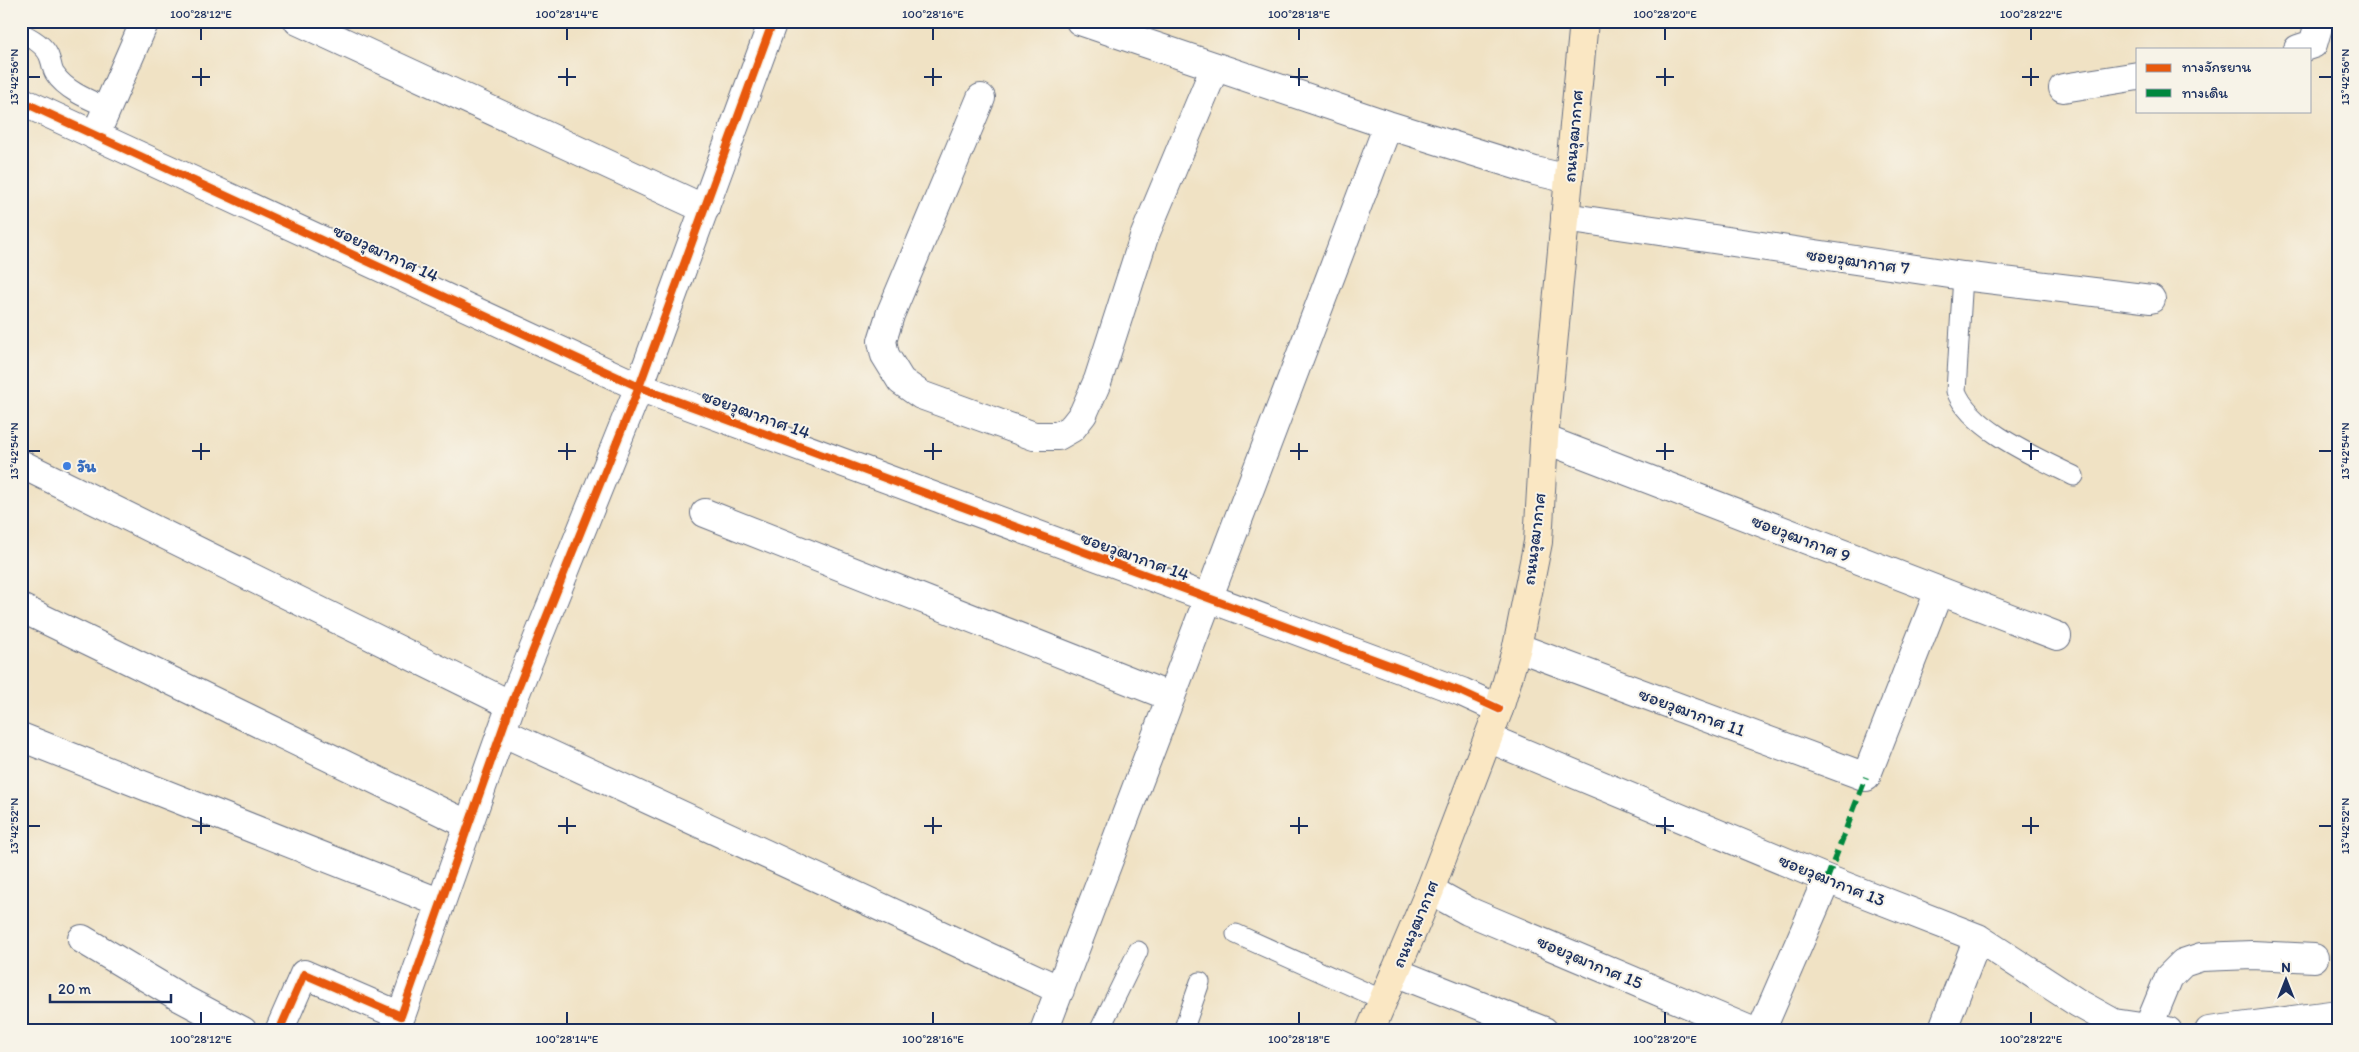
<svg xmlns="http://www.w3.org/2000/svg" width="2359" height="1052" font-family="Itim,'Playpen Sans Thai',sans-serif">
  <rect width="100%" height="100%" fill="#f7f3e8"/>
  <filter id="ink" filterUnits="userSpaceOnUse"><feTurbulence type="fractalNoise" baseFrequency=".02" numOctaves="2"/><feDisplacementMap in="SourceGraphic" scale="10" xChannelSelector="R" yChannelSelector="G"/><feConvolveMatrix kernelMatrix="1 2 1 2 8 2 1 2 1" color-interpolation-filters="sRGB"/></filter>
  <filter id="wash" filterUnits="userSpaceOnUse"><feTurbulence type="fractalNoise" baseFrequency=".0096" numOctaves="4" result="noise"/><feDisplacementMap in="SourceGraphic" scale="20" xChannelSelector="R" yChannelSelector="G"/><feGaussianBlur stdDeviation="1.12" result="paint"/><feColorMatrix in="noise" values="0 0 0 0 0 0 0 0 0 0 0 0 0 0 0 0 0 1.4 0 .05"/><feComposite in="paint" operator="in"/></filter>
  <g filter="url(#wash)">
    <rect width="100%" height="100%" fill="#f0e2c4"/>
  </g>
  <g filter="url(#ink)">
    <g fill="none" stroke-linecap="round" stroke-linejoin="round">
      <defs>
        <path id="service" d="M21,33C32,38 47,47 50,59C52,64 52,70 55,74C66,91 90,100 108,108
          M1963,276L1956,391C1971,430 2038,458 2074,476
          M1236,934L1383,1000
          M1099,1031L1138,951
          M1183,1031L1200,982"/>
        <path id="minor" d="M298,21L705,209
          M1080,21L1388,125L1535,171L1569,179
          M2298,49L2313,44L2318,27L2317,21
          M2063,88L2138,76
          M981,98L890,315L882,341L885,355L901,381L921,395L1034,436H1058L1072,428L1083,414L1098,380L1144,237L1215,67
          M21,101L639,387L1462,692L1499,709
          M95,136L145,21
          M1565,217L1963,276L2151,299
          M1544,439L2057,636
          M21,464L511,705
          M705,513L1171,697
          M21,608L469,825
          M1517,647L1866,777L1939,591
          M502,732L1060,990
          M21,737L441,903
          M1488,738L1827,879L1978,938L2078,1003L2114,1023L2168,1031
          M1430,890L1468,911L1752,1031
          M82,939L181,998L243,1031
          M1395,972L1544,1031
          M2148,1028L2169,977L2183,963L2201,957L2252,955L2314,958
          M279,1031L304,974L401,1016L511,705L639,387L773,21
          M1044,1031L1388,125
          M1761,1031L1827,879
          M1942,1031L1978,938
          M2209,1031L2338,1014"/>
        <path id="secondary" d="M1370,1031L1430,890L1499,709L1517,647L1538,542L1544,439L1584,21"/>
      </defs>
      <use href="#service" stroke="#666e82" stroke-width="21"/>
      <use href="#minor" stroke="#666e82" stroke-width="30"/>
      <use href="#secondary" stroke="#666e82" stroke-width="30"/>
      <use href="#service" stroke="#fff" stroke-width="19"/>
      <use href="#minor" stroke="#fff" stroke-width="28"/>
      <use href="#secondary" stroke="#fae7c3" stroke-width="28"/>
      <path stroke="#00873e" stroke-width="6" stroke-dasharray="12 6" stroke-linecap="butt" d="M1827,879L1866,777"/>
      <defs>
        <path id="cycleway" d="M21,101L639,387L1462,692L1499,709
          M279,1031L304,974L401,1016L511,705L639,387L773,21"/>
      </defs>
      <use href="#cycleway" stroke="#f7f3e8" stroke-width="11"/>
      <use href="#cycleway" stroke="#e8590c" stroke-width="8"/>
    </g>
  </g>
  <path fill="none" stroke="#1b2f5e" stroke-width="2" d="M201,28V40M567,28V40M933,28V40M1299,28V40M1665,28V40M2031,28V40M201,68V86M567,68V86M933,68V86M1299,68V86M1665,68V86M2031,68V86M28,77H40M192,77H210M558,77H576M924,77H942M1290,77H1308M1656,77H1674M2022,77H2039M2319,77H2332M201,443V460M567,443V460M933,443V460M1299,443V460M1665,443V460M2031,443V460M28,451H40M192,451H210M558,451H576M924,451H942M1290,451H1308M1656,451H1674M2022,451H2039M2319,451H2332M201,817V834M567,817V834M933,817V834M1299,817V834M1665,817V834M2031,817V834M28,826H40M192,826H210M558,826H576M924,826H942M1290,826H1308M1656,826H1674M2022,826H2039M2319,826H2332M201,1012V1024M567,1012V1024M933,1012V1024M1299,1012V1024M1665,1012V1024M2031,1012V1024"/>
  <circle fill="#3f7fe0" stroke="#f7f3e8" stroke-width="2" cx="67" cy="466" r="5"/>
  <g text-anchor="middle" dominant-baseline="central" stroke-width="4" stroke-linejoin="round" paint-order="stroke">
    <g font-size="18" fill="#1b2f5e" stroke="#f7f3e8">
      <text transform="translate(1573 136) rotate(-85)">ถนนวุฒากาศ</text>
      <text transform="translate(386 253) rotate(25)">ซอยวุฒากาศ 14</text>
      <text transform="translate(1858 261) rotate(8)">ซอยวุฒากาศ 7</text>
      <text transform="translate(756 414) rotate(20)">ซอยวุฒากาศ 14</text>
      <text transform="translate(1801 538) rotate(21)">ซอยวุฒากาศ 9</text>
      <text transform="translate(1534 539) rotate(-83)">ถนนวุฒากาศ</text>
      <text transform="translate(1135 556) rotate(20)">ซอยวุฒากาศ 14</text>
      <text transform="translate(1692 712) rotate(20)">ซอยวุฒากาศ 11</text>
      <text transform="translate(1832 880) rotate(22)">ซอยวุฒากาศ 13</text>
      <text transform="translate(1415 924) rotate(-67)">ถนนวุฒากาศ</text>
      <text transform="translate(1590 962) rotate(23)">ซอยวุฒากาศ 15</text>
    </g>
    <g font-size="18" font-weight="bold" fill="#366cbe" stroke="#f7f3e8" text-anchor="start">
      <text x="77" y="466">วัน</text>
    </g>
  </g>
  <rect width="2359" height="1052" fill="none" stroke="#f7f3e8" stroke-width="55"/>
  <rect x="2136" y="48" width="175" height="65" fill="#f7f3e8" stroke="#9fa5b1"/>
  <rect x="2146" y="64" width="25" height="8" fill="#e8590c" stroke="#9fa5b1"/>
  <text x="2182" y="72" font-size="15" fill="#1b2f5e">ทางจักรยาน</text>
  <rect x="2146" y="89" width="25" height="8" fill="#00873e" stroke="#9fa5b1"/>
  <text x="2182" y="98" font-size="15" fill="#1b2f5e">ทางเดิน</text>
  <g transform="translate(2286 980)" stroke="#f7f3e8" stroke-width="4" paint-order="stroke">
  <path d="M0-4L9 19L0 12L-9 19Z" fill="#1b2f5e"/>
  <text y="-8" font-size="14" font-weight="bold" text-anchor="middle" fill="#1b2f5e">N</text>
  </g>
  <path d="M50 994v8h121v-8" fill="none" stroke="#1b2f5e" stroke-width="2.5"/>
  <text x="58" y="994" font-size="15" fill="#1b2f5e" stroke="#f7f3e8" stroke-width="4" paint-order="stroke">20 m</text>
  <rect x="28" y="28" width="2304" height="996" fill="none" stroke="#1b2f5e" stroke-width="2"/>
  <g font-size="12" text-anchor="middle" fill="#1b2f5e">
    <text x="201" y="18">100°28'12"E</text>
    <text x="567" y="18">100°28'14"E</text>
    <text x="933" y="18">100°28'16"E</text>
    <text x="1299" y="18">100°28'18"E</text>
    <text x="1665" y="18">100°28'20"E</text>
    <text x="2031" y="18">100°28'22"E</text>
    <text transform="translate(14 77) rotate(-90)" y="4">13°42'56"N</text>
    <text transform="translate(2345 77) rotate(-90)" y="4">13°42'56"N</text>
    <text transform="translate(14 451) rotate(-90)" y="4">13°42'54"N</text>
    <text transform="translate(2345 451) rotate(-90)" y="4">13°42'54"N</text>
    <text transform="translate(14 826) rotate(-90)" y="4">13°42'52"N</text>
    <text transform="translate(2345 826) rotate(-90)" y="4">13°42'52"N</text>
    <text x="201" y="1043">100°28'12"E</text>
    <text x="567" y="1043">100°28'14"E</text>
    <text x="933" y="1043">100°28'16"E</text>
    <text x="1299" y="1043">100°28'18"E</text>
    <text x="1665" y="1043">100°28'20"E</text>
    <text x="2031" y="1043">100°28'22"E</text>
  </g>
</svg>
